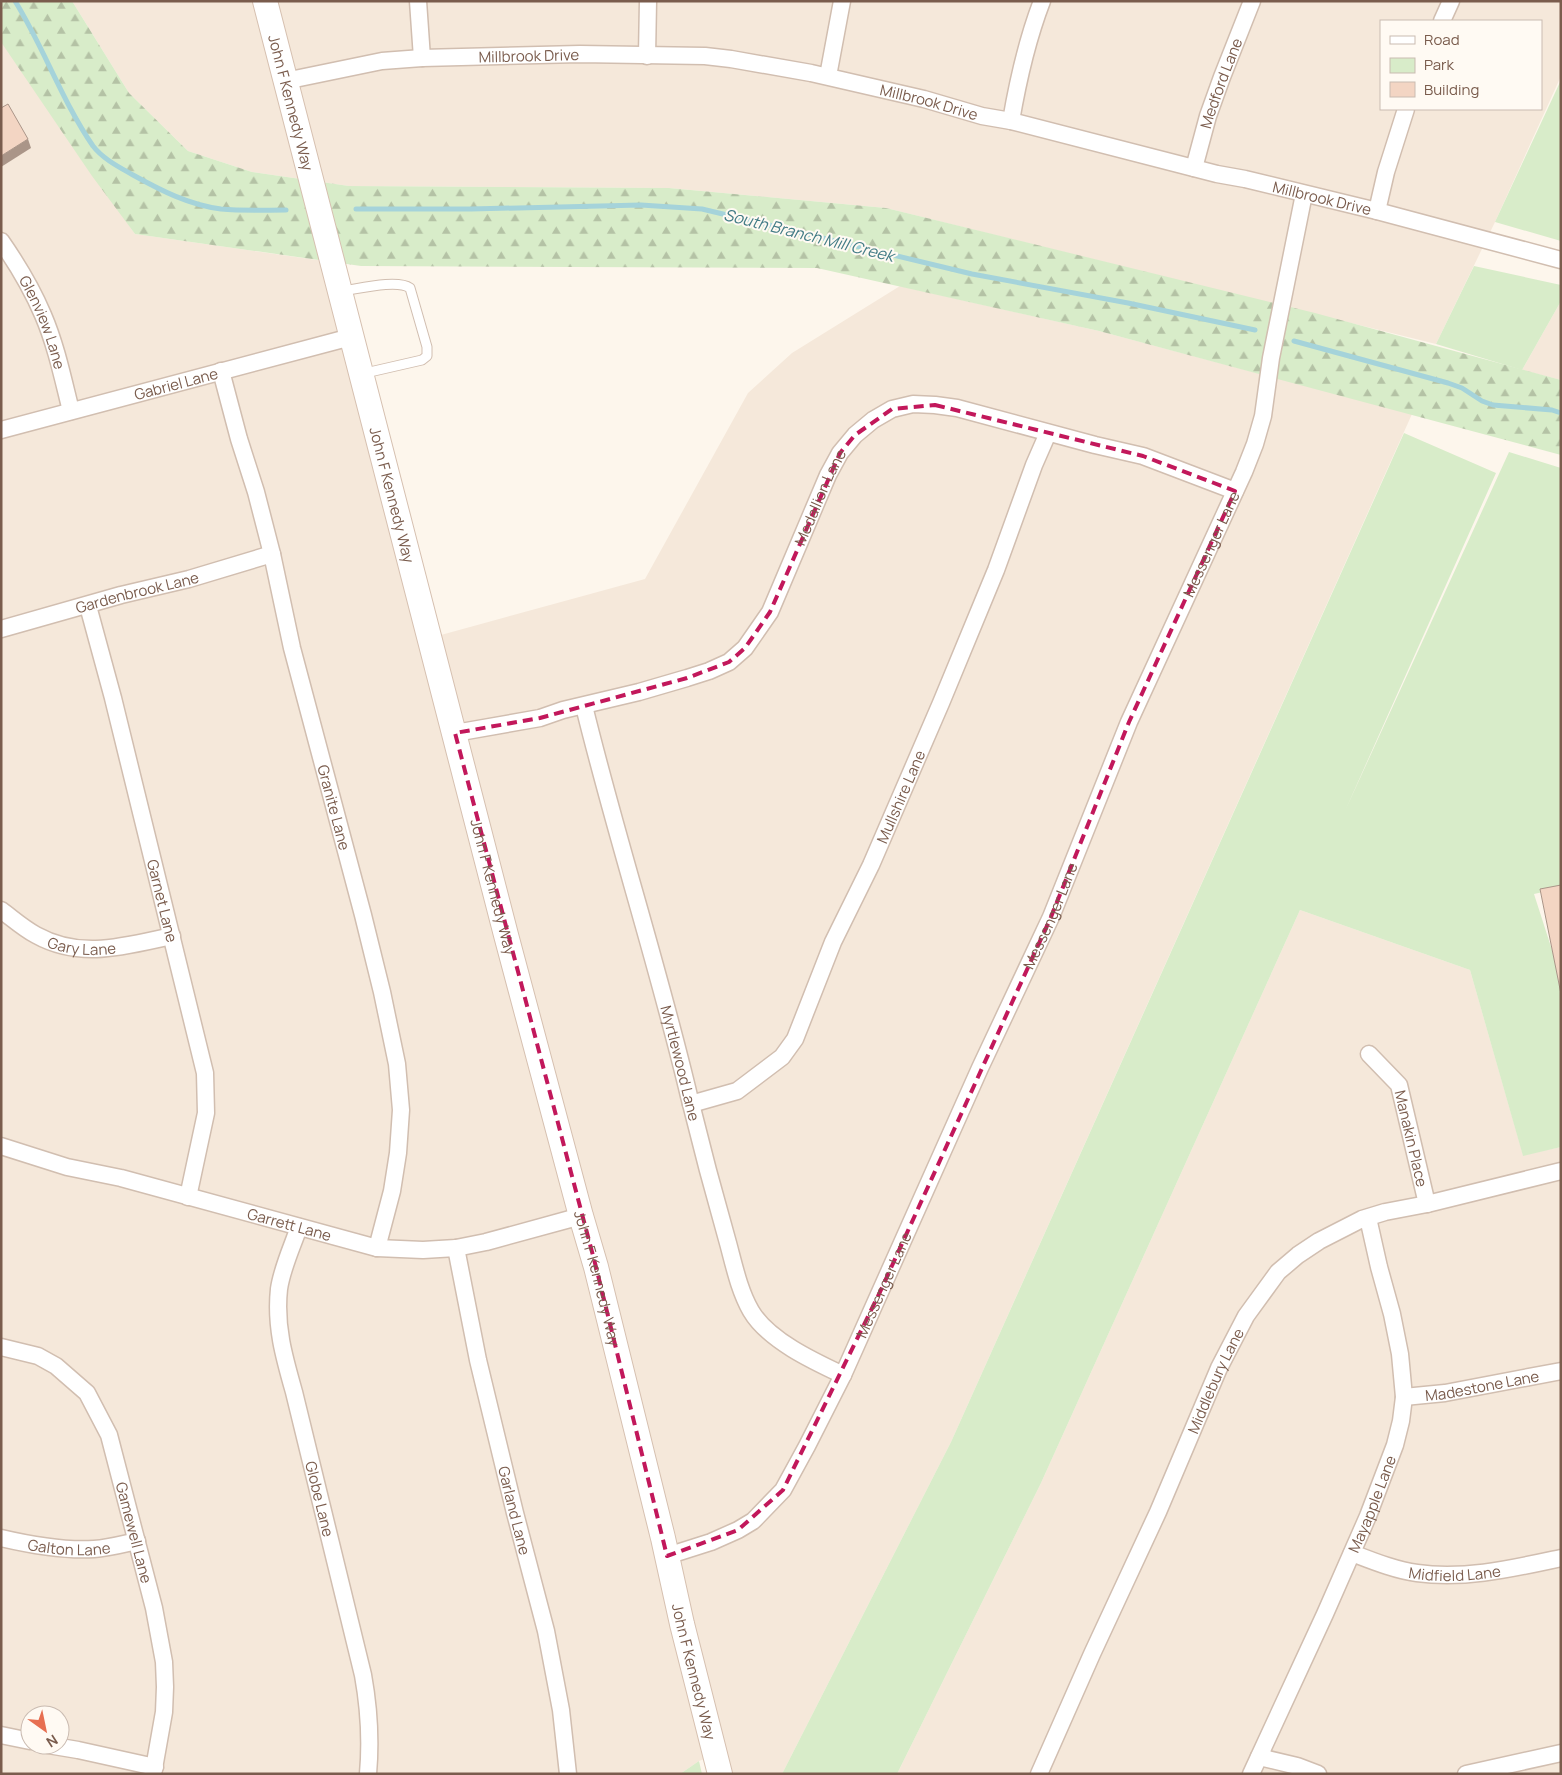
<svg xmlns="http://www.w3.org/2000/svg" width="1562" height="1775" font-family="Manrope,sans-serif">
  <defs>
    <pattern id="forest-firs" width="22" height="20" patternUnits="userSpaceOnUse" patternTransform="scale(1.25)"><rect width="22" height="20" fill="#d8ecc9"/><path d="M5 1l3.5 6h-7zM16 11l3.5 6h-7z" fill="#b4c2a5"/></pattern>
  </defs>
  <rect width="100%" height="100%" fill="#fdf6ec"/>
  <path fill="#f5e8da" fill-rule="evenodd" d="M72,1H1561V76L1495,222L1436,344L886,208L669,188L349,186L252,172L188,151L129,93ZM1381,21H1541V109H1381Z
    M1,41L135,234L331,262L430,638L645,579L748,393L792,353L900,286L1099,331L1412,414L951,1442L782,1774H720L715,1755L699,1761L680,1774H1ZM30,1715H60V1745H30Z
    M1561,301V380L1522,370Z
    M1300,910L1470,970L1523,1155L1561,1147V1774H897L1041,1483Z"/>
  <path fill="#d8ecc9" d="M1561,80V241L1495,222Z
    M1474,266L1561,285V301L1522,370L1436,344Z
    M1404,433L1496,473L1345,811L1509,452L1561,468V888L1534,894L1561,978V1147L1523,1156L1470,970L1300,910L1041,1483L897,1774H782L951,1442Z
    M699,1761L702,1774H680Z"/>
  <path fill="url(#forest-firs)" d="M1,1H72L129,93L188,151L252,172L349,186L669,188L886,208L1315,313L1561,380V455L1099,331L817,268L361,266L135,234L92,176L1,42Z"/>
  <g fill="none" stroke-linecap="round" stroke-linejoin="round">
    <path stroke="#a5d3da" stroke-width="5" d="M15,1C44,48 62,101 93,146C103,159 119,167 133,175C160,190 189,205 221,209C242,211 264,210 286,210
      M356,209H471L641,205L702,209L972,274L1128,303L1255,330
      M1294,341L1448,383L1462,388L1482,401L1493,405L1552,410L1561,413"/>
    <defs>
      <path id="lane" d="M342,291C358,289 397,279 410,288L427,347V356L422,360L361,374"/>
      <g id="street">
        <path d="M418,1L422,58"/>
        <path d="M1442,21L1451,1"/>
        <path d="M647,56L648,1"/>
        <path d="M828,76L842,1"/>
        <path id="s1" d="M285,81L382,61L422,58L580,54L705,56L731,59L811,73L924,99L982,116L1011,121L1217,174L1245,179L1377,211L1561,260"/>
        <path d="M1011,121C1018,80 1027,40 1042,1"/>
        <path id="s2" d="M1194,168L1208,116L1222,77L1252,1"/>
        <path d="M1377,211L1386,172L1406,109"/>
        <path id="s3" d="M1,241C17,264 32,289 43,315C56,345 63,379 71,411"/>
        <path id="s4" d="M221,371L239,439L256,492L272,554L292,648L363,915L382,992L397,1064L401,1110L398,1153L392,1191L377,1248"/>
        <path id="s5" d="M1,430L351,337"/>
        <path id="s6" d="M88,606L113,698L205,1073L206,1113L188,1197"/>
        <path id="s7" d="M1,629L121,595L189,579L272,554"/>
        <path id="s8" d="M584,706C616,837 658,965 689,1096C701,1145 714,1194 728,1243C734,1265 739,1290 751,1311C768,1340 813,1361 843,1375"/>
        <path id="s9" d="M455,733L540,718L563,710L639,692L687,678L709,671L729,662L745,648L770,612L828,475L840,453L855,435L873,420L892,409L913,404L935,405L957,408L1095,445L1143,456L1235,491"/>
        <path id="s10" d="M1,910C12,918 23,928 36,935C81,960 125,946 172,936"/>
        <path id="s11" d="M1369,1054L1399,1085L1427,1204"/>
        <path id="s12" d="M691,1104L737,1091L782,1057L795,1039L833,942L871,865L941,703L996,570L1034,465L1048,433"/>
        <path id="s13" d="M1,1146L67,1167L121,1178L377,1248L423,1250L456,1248L486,1242L581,1216"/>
        <path id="s14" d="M299,1227C292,1247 282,1268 279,1289C275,1326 284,1357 294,1392L363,1675C369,1708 371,1740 368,1774"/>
        <path id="s15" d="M456,1248L478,1360L515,1513L546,1631L561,1710L568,1774"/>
        <path id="s16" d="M1,1347L38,1356L56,1366L87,1393L109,1435L154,1608L164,1662L165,1687L164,1712L153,1774"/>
        <path id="s17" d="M1404,1397L1445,1393L1561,1371"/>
        <path id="s18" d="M1,1538C31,1545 63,1551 94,1549C109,1548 123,1544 137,1541"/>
        <path id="s19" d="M1352,1553C1373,1561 1395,1570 1417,1573C1465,1580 1514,1568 1561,1558"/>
        <path id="s20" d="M667,1556L711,1542L738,1530L753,1521L783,1490L807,1446L843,1375L980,1068L1051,917L1129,722L1244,472L1255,444L1263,416L1271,358L1304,194"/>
        <path d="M1,1735L30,1741"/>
        <path d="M48,1745L78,1750L155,1767"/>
        <path d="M1259,1757L1297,1766L1318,1774"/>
        <path id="s21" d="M1039,1774L1092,1654L1158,1512L1219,1368L1246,1316L1278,1272L1298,1255L1319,1241L1362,1219L1385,1212L1427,1204L1561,1171"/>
        <path id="s22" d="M1251,1774L1325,1614L1368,1516L1395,1445L1401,1421L1404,1397L1400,1354L1392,1314L1379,1267L1368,1218"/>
        <path d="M1466,1774L1561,1753"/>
      </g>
      <g id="secondary">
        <path id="s23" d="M265,1L506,935L581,1216L596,1267L663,1538L682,1624L720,1774"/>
      </g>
    </defs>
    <use href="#lane" stroke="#d1beb0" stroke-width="11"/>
    <use href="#street" stroke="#d1beb0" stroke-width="19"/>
    <use href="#secondary" stroke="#d6c0b0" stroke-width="26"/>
    <use href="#lane" stroke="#fff" stroke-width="9"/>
    <use href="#street" stroke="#fff" stroke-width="16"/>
    <use href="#secondary" stroke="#fff" stroke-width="24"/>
  </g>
  <path fill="#aa9588" d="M28,139L31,148L1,167V156Z"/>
  <path fill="#f3d5c3" stroke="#aa9588" d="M8,104L28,139L1,156V108Z
    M1561,885V994L1540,889Z"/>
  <path fill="none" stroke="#c2185b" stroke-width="4" stroke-dasharray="10 6" stroke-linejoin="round" d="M935,405L1143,456L1235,491L1129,722L1051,917L880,1292L783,1490L738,1530L667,1556L596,1267L455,733L540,718L687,678L729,662L745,648L770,612L840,453L855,435L892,409Z"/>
  <g text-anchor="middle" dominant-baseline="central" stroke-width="4" stroke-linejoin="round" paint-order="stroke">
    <g font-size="15" fill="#7a5c4d" stroke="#fffaf3">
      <text stroke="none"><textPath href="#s1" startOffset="246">Millbrook Drive</textPath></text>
      <text stroke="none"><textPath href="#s2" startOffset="89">Medford Lane</textPath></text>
      <text stroke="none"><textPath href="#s1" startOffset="651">Millbrook Drive</textPath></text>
      <text stroke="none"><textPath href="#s23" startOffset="105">John F Kennedy Way</textPath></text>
      <text stroke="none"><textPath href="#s1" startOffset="1056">Millbrook Drive</textPath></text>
      <text stroke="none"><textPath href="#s3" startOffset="92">Glenview Lane</textPath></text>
      <text stroke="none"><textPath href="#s5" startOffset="181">Gabriel Lane</textPath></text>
      <text stroke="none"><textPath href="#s23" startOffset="510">John F Kennedy Way</textPath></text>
      <text stroke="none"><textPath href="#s9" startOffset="474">Medallion Lane</textPath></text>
      <text stroke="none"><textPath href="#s20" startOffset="1175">Messenger Lane</textPath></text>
      <text stroke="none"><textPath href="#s7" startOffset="141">Gardenbrook Lane</textPath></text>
      <text stroke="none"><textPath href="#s12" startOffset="391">Mullshire Lane</textPath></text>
      <text stroke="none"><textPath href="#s4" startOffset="451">Granite Lane</textPath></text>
      <text stroke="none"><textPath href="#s23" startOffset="915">John F Kennedy Way</textPath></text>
      <text stroke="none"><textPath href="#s6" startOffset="304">Garnet Lane</textPath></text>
      <text stroke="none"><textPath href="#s20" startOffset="770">Messenger Lane</textPath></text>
      <text stroke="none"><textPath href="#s10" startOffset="91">Gary Lane</textPath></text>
      <text stroke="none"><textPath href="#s8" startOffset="370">Myrtlewood Lane</textPath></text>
      <text stroke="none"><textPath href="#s11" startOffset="98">Manakin Place</textPath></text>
      <text stroke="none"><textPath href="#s13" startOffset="299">Garrett Lane</textPath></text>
      <text stroke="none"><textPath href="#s23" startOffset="1320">John F Kennedy Way</textPath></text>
      <text stroke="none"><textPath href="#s20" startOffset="365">Messenger Lane</textPath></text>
      <text stroke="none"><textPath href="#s21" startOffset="431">Middlebury Lane</textPath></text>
      <text stroke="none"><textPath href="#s17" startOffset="79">Madestone Lane</textPath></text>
      <text stroke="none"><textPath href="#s14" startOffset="280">Globe Lane</textPath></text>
      <text stroke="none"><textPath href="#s22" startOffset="296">Mayapple Lane</textPath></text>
      <text stroke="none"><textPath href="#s15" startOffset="269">Garland Lane</textPath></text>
      <text stroke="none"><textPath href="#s16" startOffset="248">Gamewell Lane</textPath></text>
      <text stroke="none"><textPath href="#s18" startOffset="69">Galton Lane</textPath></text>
      <text stroke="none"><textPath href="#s19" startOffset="106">Midfield Lane</textPath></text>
      <text stroke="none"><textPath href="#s23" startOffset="1725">John F Kennedy Way</textPath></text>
    </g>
    <g font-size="16" font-style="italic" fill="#437c86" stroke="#fffaf3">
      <text transform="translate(809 235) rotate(14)">South Branch Mill Creek</text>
    </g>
  </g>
  <rect width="1562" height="1775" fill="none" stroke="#7a5c4d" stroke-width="5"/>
  <rect x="1380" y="20" width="162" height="90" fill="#fffaf3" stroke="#cabbb1"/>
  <rect x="1390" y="36" width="25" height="8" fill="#ffffff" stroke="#cabbb1"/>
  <text x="1424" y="45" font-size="15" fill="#7a5c4d">Road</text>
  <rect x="1390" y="58" width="25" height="15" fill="#d8ecc9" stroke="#cabbb1"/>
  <text x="1424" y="70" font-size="15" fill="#7a5c4d">Park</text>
  <rect x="1390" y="82" width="25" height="15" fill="#f3d5c3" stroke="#cabbb1"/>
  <text x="1424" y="95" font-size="15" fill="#7a5c4d">Building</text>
  <g transform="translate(45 1730) rotate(147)"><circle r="24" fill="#fffaf3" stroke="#cabbb1"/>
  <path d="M0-4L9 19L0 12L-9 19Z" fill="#e76f51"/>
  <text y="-8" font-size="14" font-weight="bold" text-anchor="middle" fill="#7a5c4d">N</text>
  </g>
</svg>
